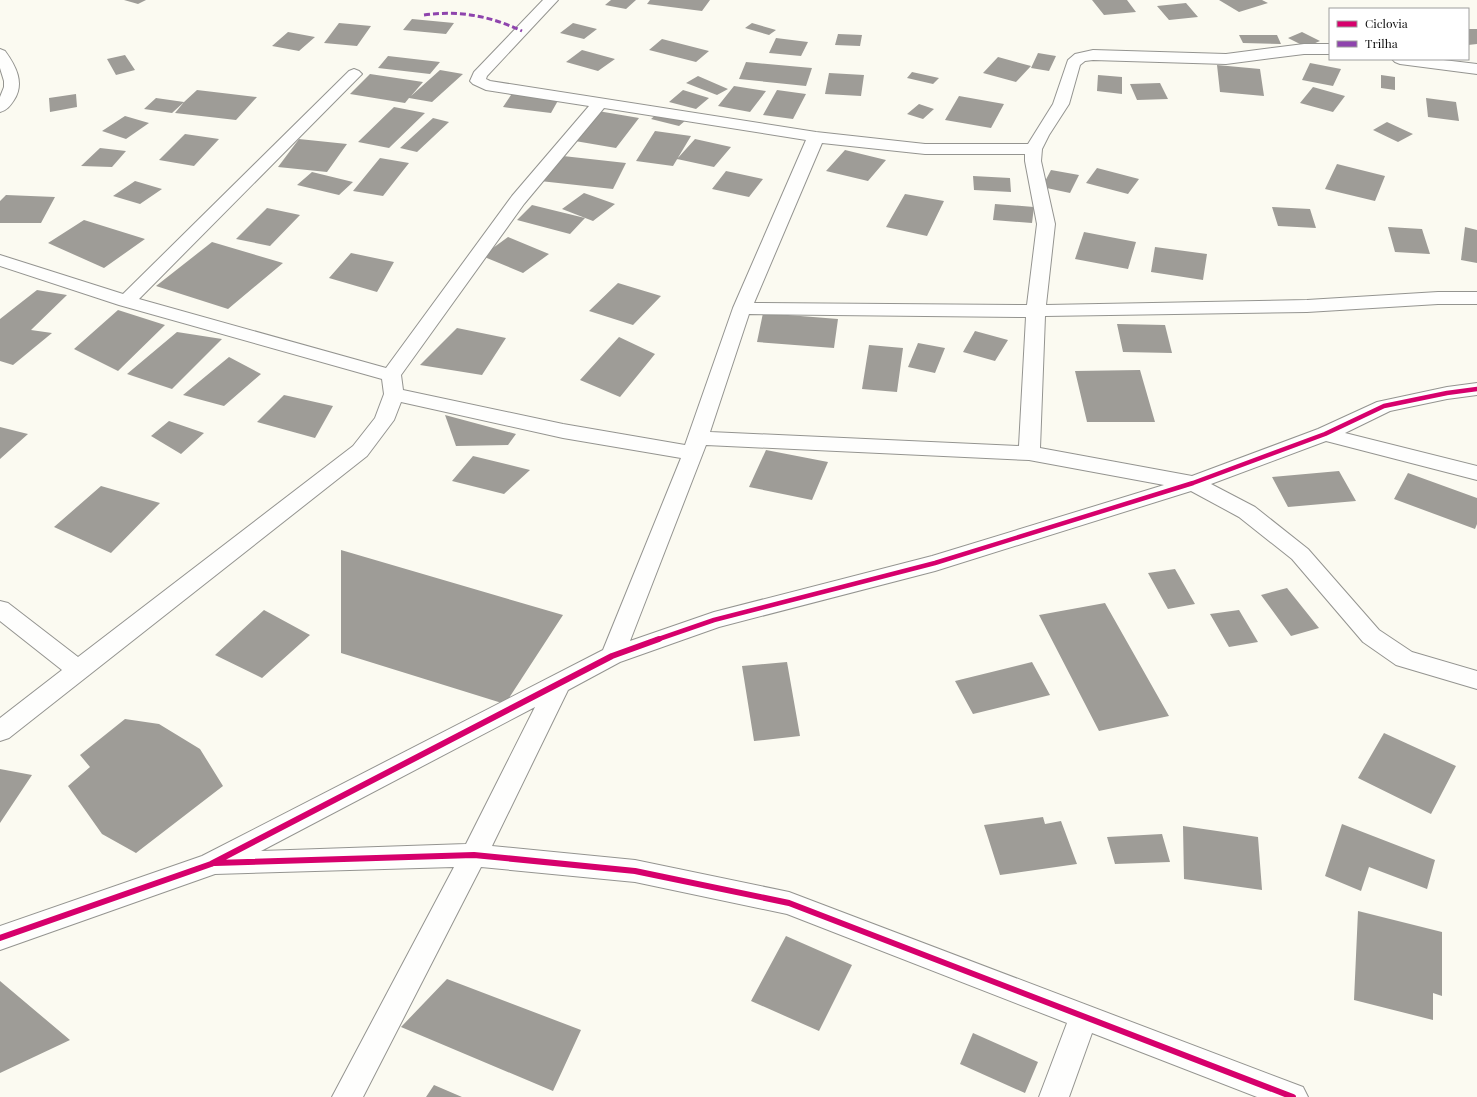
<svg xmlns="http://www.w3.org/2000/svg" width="1477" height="1097" font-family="'Playfair Display',serif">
  <rect width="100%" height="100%" fill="#fbfaf1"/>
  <path fill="#9e9c97" d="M124,0H146L138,4Z
    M611,0H636L626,9L605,5Z
    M650,0H710L702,11L647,4Z
    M1092,0H1127L1136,12L1104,15Z
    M1219,0H1262L1268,3L1239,12Z
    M1186,3L1198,17L1169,20L1157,6Z
    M412,19L454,23L446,34L403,30Z
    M339,23L371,26L357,46L324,43Z
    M573,23L597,29L584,39L560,33Z
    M752,23L776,30L769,35L745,28Z
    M1468,29H1477V44L1468,45Z
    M288,32L315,37L299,51L272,46Z
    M1302,32L1320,41L1306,47L1288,38Z
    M838,34L862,35L860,46L835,45Z
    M1239,35H1277L1281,44L1243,43Z
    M776,38L808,42L801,56L769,53Z
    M662,39L709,51L696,62L649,50Z
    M582,50L615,59L598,71L566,62Z
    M1038,53L1056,56L1049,71L1031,68Z
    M125,55L135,70L116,75L107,59Z
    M388,56L440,62L430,74L378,68Z
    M998,57L1031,66L1016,82L983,73Z
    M746,62L812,68L806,86L739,79Z
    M1310,63L1341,69L1333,86L1302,80Z
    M1217,65L1260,69L1264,96L1220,92Z
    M440,70L463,74L432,102L409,98L405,103L350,94L370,74L423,82L411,96Z
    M912,72L939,78L933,84L907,78Z
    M829,73L864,75L861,96L825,94Z
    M1098,75L1122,77V94L1097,91Z
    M1381,75L1395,77V90L1381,88Z
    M698,76L728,89L717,95L686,83Z
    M1160,83L1168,99L1137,100L1130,84Z
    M734,86L766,91L750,112L718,106Z
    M1313,87L1345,96L1333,112L1300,103Z
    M197,90L257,97L236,120L175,113L184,102Z
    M683,90L709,98L696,109L669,102Z
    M777,90L806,94L793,119L763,115Z
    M513,92L560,97L551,113L503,107Z
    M76,94L77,107L50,112L49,98Z
    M959,96L1004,104L991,128L945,120Z
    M156,98L184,102L172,113L144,109Z
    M1426,98L1456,102L1459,121L1428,117Z
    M919,104L934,109L923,119L907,114Z
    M394,107L425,113L389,148L358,142Z
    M598,111L639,118L616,148L575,141Z
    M658,113L686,120L679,126L651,119Z
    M125,116L149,123L126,139L102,131Z
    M433,118L449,122L417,152L400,148Z
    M1387,122L1413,134L1398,142L1373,130Z
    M655,131L691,136L673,166L636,161Z
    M185,134L219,139L194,166L159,160Z
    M299,139L347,144L327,172L278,167Z
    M695,139L731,147L714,167L677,159Z
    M100,148L126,151L112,167L81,166Z
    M845,150L886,160L868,181L826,171Z
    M554,155L626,163L613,189L540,181Z
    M380,158L409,163L383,196L353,191Z
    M1337,164L1385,176L1375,201L1325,189Z
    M1097,168L1139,179L1128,194L1086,183Z
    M1051,170L1079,175L1070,193L1042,187Z
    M726,171L763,179L749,197L712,189Z
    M312,172L353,182L339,195L297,185Z
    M973,176L1010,178L1011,192L974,190Z
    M135,181L162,189L140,204L113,196Z
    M584,193L615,204L593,221L562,209Z
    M905,194L944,201L927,236L886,227Z
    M6,195L55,197L41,223H0V201Z
    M995,204L1034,207L1032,223L993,220Z
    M532,205L585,218L570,234L517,220Z
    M1272,207L1310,209L1316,228L1278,226Z
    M267,208L300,215L270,246L236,239Z
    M84,220L145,239L104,268L48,243Z
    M1388,227L1422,229L1430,254L1395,252Z
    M1465,227L1477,230V263L1461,260Z
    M1084,232L1136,242L1128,269L1075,259Z
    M508,237L549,254L523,273L482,256Z
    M212,242L283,263L228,309L156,286Z
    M1155,247L1207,254L1203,280L1151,272Z
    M351,253L394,262L377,292L329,278Z
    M618,283L661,296L633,325L589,311Z
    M37,290L67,295L31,330L52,333L13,365L0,361V319Z
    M118,310L165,325L118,371L74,349Z
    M763,313L838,319L834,348L757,342Z
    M1117,324L1165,325L1172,353L1123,352Z
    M457,328L506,338L482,375L420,365Z
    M975,331L1008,340L995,361L963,352Z
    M177,332L222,339L172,389L127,374Z
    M619,337L655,354L620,397L580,380Z
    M918,343L945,348L935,373L908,367Z
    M869,345L903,348L897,392L862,389Z
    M229,357L261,374L224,406L183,395Z
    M1140,370L1155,422H1087L1075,371Z
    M284,395L333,406L315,438L257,422Z
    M445,415L516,434L508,445L456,446Z
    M169,421L204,433L181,454L151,436Z
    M0,427L28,434L0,459Z
    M766,450L828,462L812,500L749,487Z
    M473,456L530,470L504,494L452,481Z
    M1339,471L1356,501L1288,507L1272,477Z
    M1408,473L1477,498V524L1475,529L1394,499Z
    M101,486L160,503L111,553L54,527Z
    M341,550L563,615L505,704L341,653Z
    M1175,569L1195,604L1168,609L1148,573Z
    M1287,588L1319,628L1291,636L1261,595Z
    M1105,603L1169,716L1099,731L1039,615Z
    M264,610L310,635L262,678L215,655Z
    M1239,610L1258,642L1229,647L1210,614Z
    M787,662L800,736L754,741L742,666Z
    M1032,662L1050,695L973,714L955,681Z
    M125,719L159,724L200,749L223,786L136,853L102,834L68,786L90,767L80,755Z
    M1384,733L1456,766L1431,814L1358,778Z
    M0,769L32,775L0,823Z
    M1043,817L1045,824L1061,821L1077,864L1000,875L984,825Z
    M1342,824L1435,860L1427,889L1369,867L1361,891L1325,876Z
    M1183,826L1258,837L1262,890L1184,879Z
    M1162,834L1170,862L1115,864L1107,837Z
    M1358,911L1442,932V996L1433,993V1020L1354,1000Z
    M786,936L852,965L819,1031L751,1001Z
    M447,979L581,1030L553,1091L401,1027Z
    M0,981L70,1040L0,1073Z
    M973,1033L1038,1062L1025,1093L960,1064Z
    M434,1085L462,1097H426Z"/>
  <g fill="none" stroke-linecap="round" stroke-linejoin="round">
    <defs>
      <path id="street" d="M543,0H558L487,76L486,79L490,81L816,132L925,144H1028L1053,104L1068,60L1075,54L1093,50L1226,54L1304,44H1330V54H1304L1226,64L1093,60L1085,61L1080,65L1069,104L1049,135L1042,149L1041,161L1055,224L1046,305L1307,300L1438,292H1477V304H1438L1307,312L1045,316L1040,448L1192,476L1318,429L1377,402L1447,387L1477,383V395L1447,399L1390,411L1345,433L1477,466V480L1326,441L1211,484L1255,507L1308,549L1379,630L1412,652L1477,671V689L1396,665L1363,642L1292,559L1239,517L1191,491L935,571L719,627L620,662L568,690L492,846L635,860L789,892L1303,1087L1308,1097H1257L1092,1033L1069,1097H1039L1067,1023L787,914L635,882L481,867L363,1097H332L454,867L215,874L0,950V926L202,856L603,650L681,458L563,438L401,402L394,420L367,456L9,738L0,741V718L62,670L0,621V601L8,603L78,657L353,446L375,418L384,394L382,379L119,305L0,266V255L123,294L349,71L354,69L359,71L362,74L359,77L139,299L386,368L512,196L589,106L486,90L473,84L470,81L474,72ZM604,108L806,140L733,308L685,445L563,424L403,390L401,375L524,204ZM822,143L925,154H1025V161L1037,224L1027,305L754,303ZM749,314L1026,317L1019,446L710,432ZM706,445L1029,460L1164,485L932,556L714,612L630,641ZM535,707L466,844L261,851Z
        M0,49L5,51C16,66 25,83 14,100C10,106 7,110 0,112V97L4,87V81L0,68Z
        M1392,59H1435L1477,64V74L1400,64L1395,62Z"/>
    </defs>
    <use href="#street" stroke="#949490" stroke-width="2"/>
    <use href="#street" fill="#fefefd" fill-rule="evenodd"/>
    <path stroke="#8e44ad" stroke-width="3" stroke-dasharray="6 3" stroke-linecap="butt" d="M424,15C459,10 490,16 522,31"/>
    <defs>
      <path id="cycleway-far1" d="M656,640L714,620L935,563L1193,483L1325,434L1384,406L1447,393L1477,389"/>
      <path id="cycleway" d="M215,863L474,855L635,871L789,903L1293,1097
        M0,938L211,864L612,656L659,639"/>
    </defs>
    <use href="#cycleway-far1" stroke="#fff" stroke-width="7"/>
    <use href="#cycleway" stroke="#fff" stroke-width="8"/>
    <use href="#cycleway-far1" stroke="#d6006c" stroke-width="4.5"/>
    <use href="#cycleway" stroke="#d6006c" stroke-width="6"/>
  </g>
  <rect x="1329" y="8" width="140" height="52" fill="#ffffff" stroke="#9e9e9e"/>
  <rect x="1337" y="21" width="20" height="6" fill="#d6006c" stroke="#9e9e9e"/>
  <text x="1365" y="28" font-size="12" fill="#0d0d0d">Ciclovia</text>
  <rect x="1337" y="41" width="20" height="6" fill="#8e44ad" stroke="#9e9e9e"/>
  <text x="1365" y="48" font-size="12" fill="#0d0d0d">Trilha</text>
</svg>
